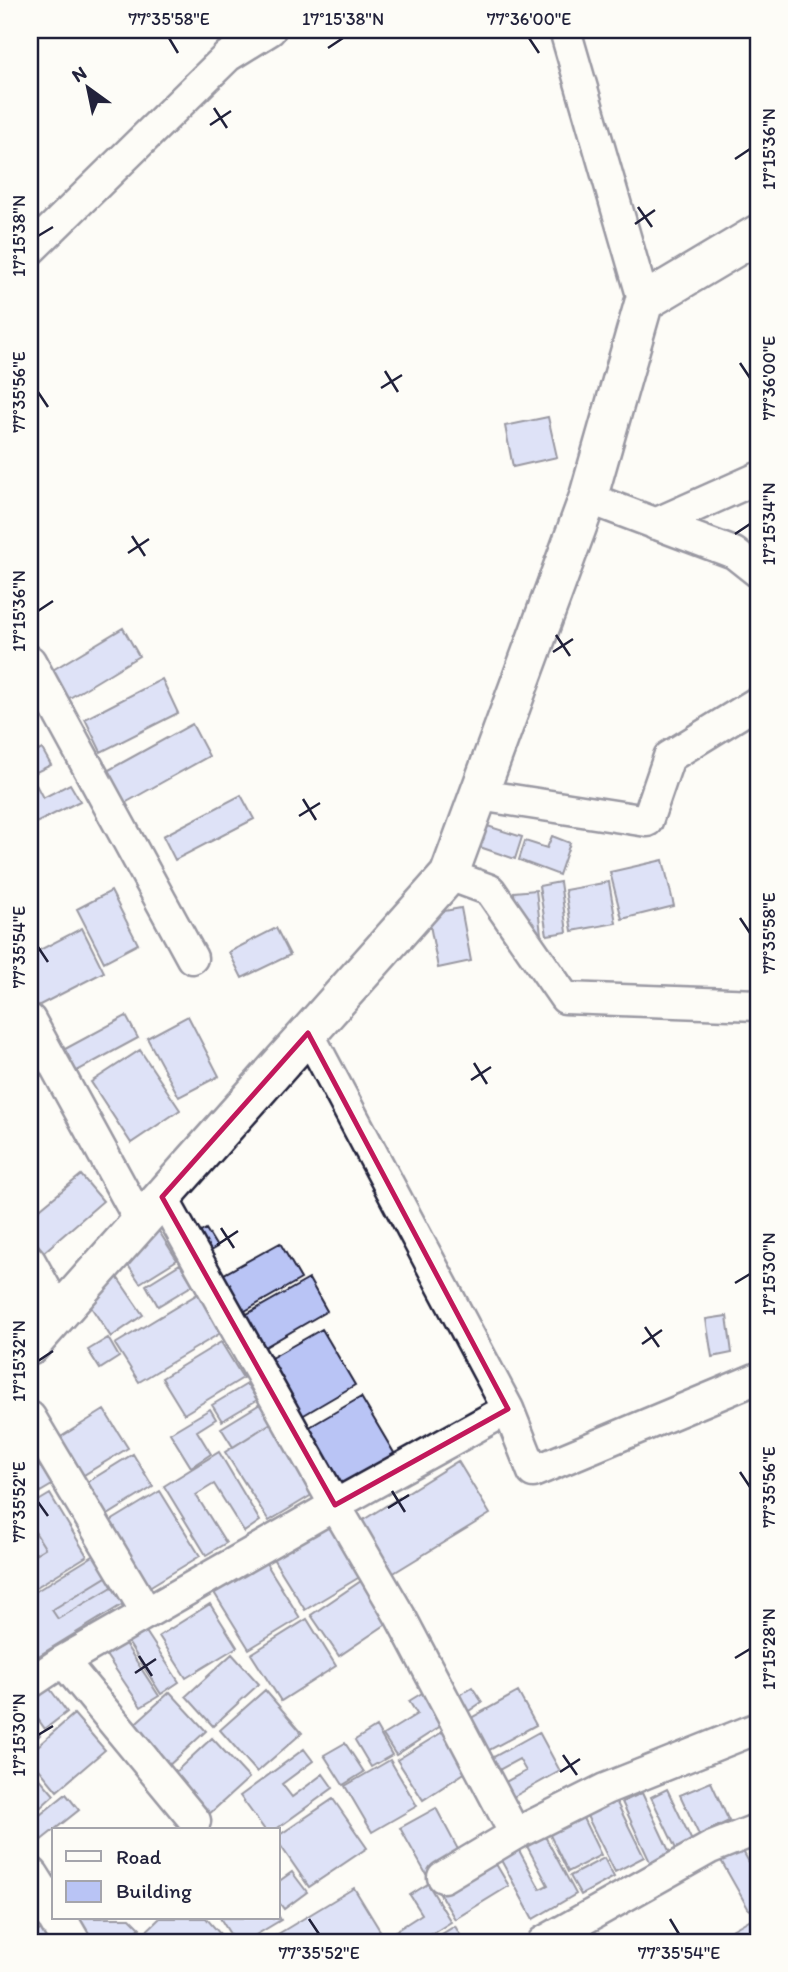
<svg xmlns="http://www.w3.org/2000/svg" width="788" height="1972" font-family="Itim,sans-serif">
  <rect width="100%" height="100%" fill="#fdfcf7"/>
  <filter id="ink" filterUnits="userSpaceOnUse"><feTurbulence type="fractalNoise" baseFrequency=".0143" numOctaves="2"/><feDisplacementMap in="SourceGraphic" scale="14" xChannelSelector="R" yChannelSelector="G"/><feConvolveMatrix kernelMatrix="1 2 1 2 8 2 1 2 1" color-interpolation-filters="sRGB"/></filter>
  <g filter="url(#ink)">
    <path fill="#b9c4f5" stroke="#22223b" stroke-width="2" d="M548,417L557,457L513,467L505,426Z
      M123,628L139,656L68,699L51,671Z
      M162,679L178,713L101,752L85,719Z
      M192,724L209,756L125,803L107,771Z
      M42,749L51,765L30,775V755Z
      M33,779L43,798L70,784L80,801L34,824L30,816V781Z
      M241,795L254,819L175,860L163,836Z
      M478,823L522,837L515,859L471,844Z
      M552,836L570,843L559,875L519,860L525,841L547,848Z
      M663,860L674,906L622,919L610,872Z
      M560,882L567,932L547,935L539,886Z
      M609,882L616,923L572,931L565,890Z
      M536,890L542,943L519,945L514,892Z
      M111,891L138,944L104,962L77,909Z
      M461,908L471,961L438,968L428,914Z
      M82,928L104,972L30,1010V955Z
      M276,928L290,955L242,978L229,952Z
      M126,1016L138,1038L66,1077L54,1055Z
      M188,1016L219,1076L179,1097L147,1038Z
      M140,1050L180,1110L131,1143L91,1082Z
      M81,1175L103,1201L44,1252L30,1235V1217Z
      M157,1228L177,1260L140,1283L119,1252Z
      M206,1229L217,1247L205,1254L194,1236Z
      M280,1243L301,1279L238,1315L217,1278Z
      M180,1264L193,1285L158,1306L146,1285Z
      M113,1271L143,1315L111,1337L81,1292Z
      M309,1279L327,1311L258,1351L240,1318Z
      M201,1292L224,1331L139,1382L115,1344Z
      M727,1316L732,1353L712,1357L706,1319Z
      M322,1329L355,1385L297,1419L264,1362Z
      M108,1338L119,1357L100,1369L88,1350Z
      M221,1342L243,1378L184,1414L162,1378Z
      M247,1384L257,1400L222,1421L212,1405Z
      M361,1397L397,1458L336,1493L301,1432Z
      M265,1401L276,1420L233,1447L221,1428Z
      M210,1409L216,1419L197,1431L211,1454L191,1467L170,1433Z
      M104,1410L128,1448L74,1481L51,1443Z
      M276,1420L320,1490L269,1521L225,1452Z
      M219,1452L260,1521L244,1532L214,1484L196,1495L226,1543L206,1555L164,1486Z
      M133,1454L153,1487L98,1521L78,1488Z
      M458,1461L490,1514L392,1574L360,1522Z
      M39,1464L52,1485L30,1498V1470Z
      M160,1491L200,1556L141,1592L101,1527Z
      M50,1494L87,1556L30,1591V1506Z
      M327,1517L363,1575L305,1610L269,1552Z
      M32,1527L45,1548L30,1557V1528Z
      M106,1548L136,1596L35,1658L30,1649V1595Z
      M261,1555L300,1618L249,1649L210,1586Z
      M108,1576L114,1586L58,1619L52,1610Z
      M364,1579L391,1621L339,1656L311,1615Z
      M210,1604L237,1647L186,1678L159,1636Z
      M307,1619L336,1666L281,1701L251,1654Z
      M143,1627L179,1682L161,1694L126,1639Z
      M122,1639L159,1696L141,1707L104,1652Z
      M232,1654L259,1684L213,1726L186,1696Z
      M47,1685L67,1712L45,1729L30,1708V1697Z
      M472,1687L482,1702L463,1715L453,1699Z
      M265,1690L302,1733L257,1772L220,1730Z
      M427,1690L447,1722L396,1755L383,1735L417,1714L409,1701Z
      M170,1692L206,1731L165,1769L129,1729Z
      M518,1692L536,1725L482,1754L464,1722Z
      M74,1714L105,1750L57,1791L30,1758V1753Z
      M30,1723L40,1735L30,1744Z
      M376,1727L392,1755L371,1767L355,1740Z
      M444,1731L469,1770L423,1800L397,1760Z
      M539,1732L560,1771L504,1802L496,1787L526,1771L519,1759L490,1775L483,1763Z
      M212,1738L249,1778L207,1816L171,1776Z
      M758,1742V1767L749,1746Z
      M345,1743L364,1772L343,1785L324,1755Z
      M304,1749L313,1761L282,1784L292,1797L323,1774L333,1788L275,1830H265L240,1796Z
      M390,1760L417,1806L372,1832L345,1786Z
      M30,1767L54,1795L30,1817Z
      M711,1782L729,1821L699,1835L680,1795Z
      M667,1789L692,1841L676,1849L651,1797Z
      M642,1793L671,1855L651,1864L622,1802Z
      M66,1794L79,1810L30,1849V1823Z
      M333,1799L367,1848L309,1887L278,1842V1836Z
      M615,1799L644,1857L615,1872L586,1814Z
      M436,1808L461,1855L426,1874L400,1828Z
      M579,1810L601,1855L568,1872L546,1827Z
      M540,1827L576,1894L533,1919L496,1851L514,1841L540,1889L548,1885L522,1837Z
      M740,1846L758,1878V1905L749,1910L719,1857Z
      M490,1854L509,1886L455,1919L435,1886Z
      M604,1858L614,1877L581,1895L570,1876Z
      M292,1872L307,1892L284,1909L278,1901V1882Z
      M428,1884L451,1922L419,1942H397L391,1934L422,1914L410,1895Z
      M354,1888L387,1942H276L273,1937Z
      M278,1915L281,1920L244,1942H235L220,1918H278Z
      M758,1915V1941L727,1942L723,1935Z
      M75,1918H130L140,1928L124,1942H97Z
      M160,1918H206L222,1936L214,1942H135Z
      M455,1926L464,1942H429Z
      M42,1929L49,1942H30V1936Z"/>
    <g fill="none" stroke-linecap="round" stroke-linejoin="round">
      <defs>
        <path id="minor" d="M565,30L644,302
          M30,250L228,56L270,30
          M588,498L734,553L758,572
          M655,524L758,478
          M30,661L192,958
          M479,795L647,821L669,757L758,702
          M449,875L490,890L565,998L758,1005
          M30,1020L140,1221
          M162,1197L335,1505L508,1409L308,1033
          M30,1261L59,1313
          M508,1409L533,1472L758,1378
          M30,1417L147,1613
          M30,1683L63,1661
          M195,1821L63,1661L335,1505L401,1618L515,1834
          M443,1877L515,1834L605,1789L758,1728
          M543,1942L710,1848L758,1829"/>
        <path id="tertiary" d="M30,1346L449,875L588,498L644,302L758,234
          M30,1876L54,1914
          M57,1918L71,1942"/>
      </defs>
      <use href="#minor" stroke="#22223b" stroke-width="35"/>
      <use href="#tertiary" stroke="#22223b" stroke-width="42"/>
      <use href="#minor" stroke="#fdfcf7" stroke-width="30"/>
      <use href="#tertiary" stroke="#fdfcf7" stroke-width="37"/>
    </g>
  </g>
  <path d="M0 0H788V1972H0ZM308,1033L508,1409L335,1505L162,1197Z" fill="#fdfcf7" fill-opacity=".55" fill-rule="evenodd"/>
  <path fill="none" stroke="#c2185b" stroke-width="5" stroke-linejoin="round" d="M308,1033L508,1409L335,1505L162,1197Z"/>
  <path fill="none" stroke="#22223b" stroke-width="2.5" d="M169,38L178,53M529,38L539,53M328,48L343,38M214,108L227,128M210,125L231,111M735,159L750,149M638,207L652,227M635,224L655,210M38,236L53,227M740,363L750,378M385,371L398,392M381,388L402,375M38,392L48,407M735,534L750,524M132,536L145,556M128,553L149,539M38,611L53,601M556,635L570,656M553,652L573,639M303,799L316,820M299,816L320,803M740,918L750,933M38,947L48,962M474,1063L487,1084M471,1080L491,1067M221,1228L234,1248M217,1245L238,1231M735,1283L750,1274M645,1327L659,1347M642,1344L662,1330M38,1361L53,1351M740,1472L750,1487M392,1491L405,1512M38,1502L48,1516M388,1508L409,1495M139,1656L152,1676M735,1658L750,1649M135,1673L156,1659M38,1735L53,1726M563,1755L577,1775M560,1772L580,1759M309,1919L319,1934M670,1919L679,1934"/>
  <rect width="788" height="1972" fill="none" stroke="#fdfcf7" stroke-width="77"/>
  <rect x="52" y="1828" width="228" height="91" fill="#fdfcf7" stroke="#a5a5ac" stroke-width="2"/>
  <rect x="66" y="1851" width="35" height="10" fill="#fdfcf7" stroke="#a5a5ac" stroke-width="2"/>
  <text x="116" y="1864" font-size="21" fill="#22223b">Road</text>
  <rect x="66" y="1881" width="35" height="21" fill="#b9c4f5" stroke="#a5a5ac" stroke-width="2"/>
  <text x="116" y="1898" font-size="21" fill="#22223b">Building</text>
  <g transform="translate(88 88) rotate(327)" stroke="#fdfcf7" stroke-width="5" paint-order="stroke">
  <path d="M0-5L12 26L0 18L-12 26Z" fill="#22223b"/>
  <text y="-10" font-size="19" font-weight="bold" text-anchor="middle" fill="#22223b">N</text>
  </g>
  <rect x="38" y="38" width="712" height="1896" fill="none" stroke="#22223b" stroke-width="2.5"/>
  <g font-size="18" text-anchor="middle" fill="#22223b">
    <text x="169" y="25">77°35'58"E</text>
    <text x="343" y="25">17°15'38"N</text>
    <text x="529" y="25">77°36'00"E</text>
    <text transform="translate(769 149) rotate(-90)" y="6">17°15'36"N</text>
    <text transform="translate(19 236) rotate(-90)" y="6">17°15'38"N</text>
    <text transform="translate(769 378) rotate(-90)" y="6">77°36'00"E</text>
    <text transform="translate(19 392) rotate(-90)" y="6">77°35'56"E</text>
    <text transform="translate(769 524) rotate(-90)" y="6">17°15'34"N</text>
    <text transform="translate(19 611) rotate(-90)" y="6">17°15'36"N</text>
    <text transform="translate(769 933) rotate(-90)" y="6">77°35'58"E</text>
    <text transform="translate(19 947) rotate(-90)" y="6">77°35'54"E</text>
    <text transform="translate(769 1274) rotate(-90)" y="6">17°15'30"N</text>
    <text transform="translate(19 1361) rotate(-90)" y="6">17°15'32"N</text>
    <text transform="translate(769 1487) rotate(-90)" y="6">77°35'56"E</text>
    <text transform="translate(19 1502) rotate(-90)" y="6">77°35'52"E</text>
    <text transform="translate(769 1649) rotate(-90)" y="6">17°15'28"N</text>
    <text transform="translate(19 1735) rotate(-90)" y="6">17°15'30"N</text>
    <text x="319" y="1959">77°35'52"E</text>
    <text x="679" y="1959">77°35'54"E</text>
  </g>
</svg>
